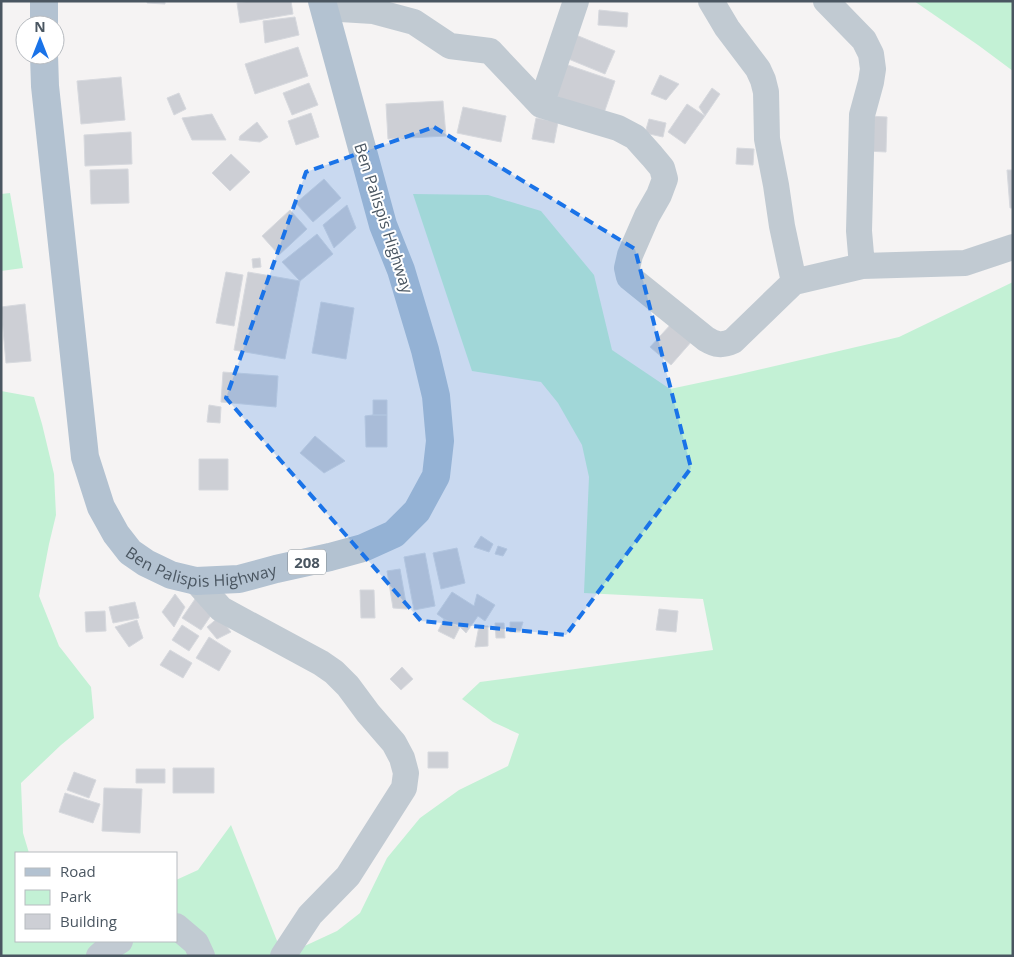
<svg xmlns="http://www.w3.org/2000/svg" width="1014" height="957" font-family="'Open Sans',sans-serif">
  <rect width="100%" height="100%" fill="#f5f3f3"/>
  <path fill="#c3f1d5" d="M914,1H1013V71L978,45Z
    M10,193L23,268L1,271V194Z
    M413,194L488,195L541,211L594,275L612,350L670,389L736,375L899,337L1013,282V956H1V391L34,397L42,424L54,474L56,515L49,544L39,596L59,646L91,687L94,718L61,745L21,783L23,833L29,853H16V941H176V880L198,870L231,825L283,956L337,931L360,913L387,858L420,818L459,790L508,766L519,734L493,722L462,699L480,682L713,650L703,599L584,593L589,477L582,445L558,403L541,382L472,371Z"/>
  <path fill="#cdcfd5" stroke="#d7d9de" d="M147,1H165V4L147,3Z
    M250,1H291L293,14L240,23L237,3Z
    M599,10L628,13L627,27L598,25Z
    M295,17L299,35L265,43L263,21Z
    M576,35L615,51L605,74L566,58Z
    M298,47L308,76L255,94L245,64Z
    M562,63L615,81L604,113L552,95Z
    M660,75L679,84L666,100L651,94Z
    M121,77L125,120L81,124L77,81Z
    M309,83L318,105L292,115L283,93Z
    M712,88L720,94L705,116L699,107Z
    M179,93L186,109L174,115L167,98Z
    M443,101L446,136L388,139L386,104Z
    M687,104L705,116L685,144L668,132Z
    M463,107L506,116L501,142L457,133Z
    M311,113L319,137L296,145L288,121Z
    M212,114L226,140H192L182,118Z
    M868,116L887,117L886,152L867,151Z
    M536,118L558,122L554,143L532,139Z
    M649,119L666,123L663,137L645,133Z
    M257,122L268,137L260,142L239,140L240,136Z
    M131,132L132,164L85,166L84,135Z
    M737,148L754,149L753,165L736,164Z
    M231,154L250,172L230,191L212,173Z
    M128,169L129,203L91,204L90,170Z
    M1007,170H1013V208H1010Z
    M324,179L341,198L313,222L296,203Z
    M347,205L356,228L334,248L323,225Z
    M290,210L307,229L279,255L262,236Z
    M317,234L333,254L300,281L282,262Z
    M260,258L261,267L253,268L252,259Z
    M226,272L243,275L234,326L216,323Z
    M248,272L300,281L285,359L234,350Z
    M321,302L354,308L346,359L312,353Z
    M25,304L31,361L6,363L1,307Z
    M672,323L692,341L671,365L650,347Z
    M223,372L278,376L276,407L221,402Z
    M373,400H387V415H373Z
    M209,405L221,407L220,423L207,422Z
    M373,415H387V447H366L365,416Z
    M315,436L345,461L324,473L300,453Z
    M199,459H228V490H199Z
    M481,536L493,544L489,552L474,547Z
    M498,546L507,549L503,556L495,554Z
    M457,548L465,583L441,589L433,553Z
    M425,553L435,606L414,610L404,557Z
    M400,569L407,609L393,608L387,571Z
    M360,590H374L375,618H361Z
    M452,592L474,606L477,594L495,605L485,621L478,616L466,633L460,627L444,619L437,614Z
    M175,594L185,607L174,627L162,612Z
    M195,599L214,611L201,630L182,618Z
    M135,602L139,618L113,623L109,607Z
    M659,609L678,611L676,632L656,630Z
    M105,611L106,631L86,632L85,612Z
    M219,617L231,632L217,639L207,627Z
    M444,619L460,627L454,639L438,631Z
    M137,620L143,638L129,647L115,627Z
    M510,622H523L520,632H510Z
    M495,623H504L505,638H496Z
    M182,625L199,636L189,651L172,640Z
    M479,626H488V646L475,647Z
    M209,637L231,651L219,671L196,658Z
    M170,650L192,663L183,678L160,665Z
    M402,667L413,679L401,690L390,679Z
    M428,752H448V768H428Z
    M173,768H214V793H173Z
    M136,769H165V783H136Z
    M74,772L96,780L89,798L67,790Z
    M104,788L142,789L140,833L102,831Z
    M65,793L100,804L93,823L59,812Z"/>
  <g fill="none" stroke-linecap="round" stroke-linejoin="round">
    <path stroke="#c1cad2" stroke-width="26" d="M826,1L864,40L871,54L873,69L871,82L862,115L859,231L862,266
      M324,8L373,11L414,22L450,46L490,51L541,105L618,128L635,137L652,156L662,168L665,179L659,195L647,216L630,255L627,268L629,277L706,339C716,345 722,346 733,341L794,282L782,226L776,185L767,139L766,92L763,80L758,69L727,28L711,1
      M541,105L576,1
      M794,282L862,266L965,263L1013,247
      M196,581L221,609L321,663L334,672L348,686L368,713L394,743L402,758L406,773L404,788L348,876L310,915L283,956
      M176,926L196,943L202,956
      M99,956L107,949L120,941"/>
    <g stroke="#b3c2d1" stroke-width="28">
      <path d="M44,1V25"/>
      <path id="s1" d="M44,55L45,86L85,457L101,507L116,534L130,552L146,563L171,575L196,581L239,579L276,569L330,557L363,548L394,534L417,511L436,476L440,441L436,396L425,350L401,270L383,225L322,1"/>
    </g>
  </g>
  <path fill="#1a73e8" fill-opacity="0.2" stroke="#1a73e8" stroke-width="4" stroke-dasharray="10 6" stroke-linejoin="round" d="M434,127L635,249L691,468L566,635L421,621L226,398L306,172Z"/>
  <g text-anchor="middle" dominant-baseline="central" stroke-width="4" stroke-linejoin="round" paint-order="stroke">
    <rect fill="#fff" stroke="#808990" stroke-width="1" x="288" y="549.5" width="38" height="25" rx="4"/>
    <g font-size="15" font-weight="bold" fill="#4a5661">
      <text x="307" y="562">208</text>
    </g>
    <g font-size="16" fill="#4a5661" stroke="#fff">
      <text transform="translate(384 218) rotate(72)">Ben Palispis Highway</text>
      <text stroke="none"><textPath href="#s1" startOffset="586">Ben Palispis Highway</textPath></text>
    </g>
  </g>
  <rect width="1014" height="957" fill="none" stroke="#4a5661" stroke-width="5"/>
  <rect x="15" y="852" width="162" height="90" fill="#ffffff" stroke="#b7bbc0"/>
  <rect x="25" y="868" width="25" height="8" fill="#b3c2d1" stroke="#b7bbc0"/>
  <text x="60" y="877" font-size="15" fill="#4a5661">Road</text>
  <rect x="25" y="890" width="25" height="15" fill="#c3f1d5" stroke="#b7bbc0"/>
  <text x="60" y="902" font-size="15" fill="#4a5661">Park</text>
  <rect x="25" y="914" width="25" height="15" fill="#cdcfd5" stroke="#b7bbc0"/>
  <text x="60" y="927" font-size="15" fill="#4a5661">Building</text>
  <g transform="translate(40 40)"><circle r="24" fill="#ffffff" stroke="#b7bbc0"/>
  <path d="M0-4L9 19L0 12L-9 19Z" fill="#1a73e8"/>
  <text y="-8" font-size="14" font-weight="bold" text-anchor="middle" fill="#4a5661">N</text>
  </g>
</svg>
